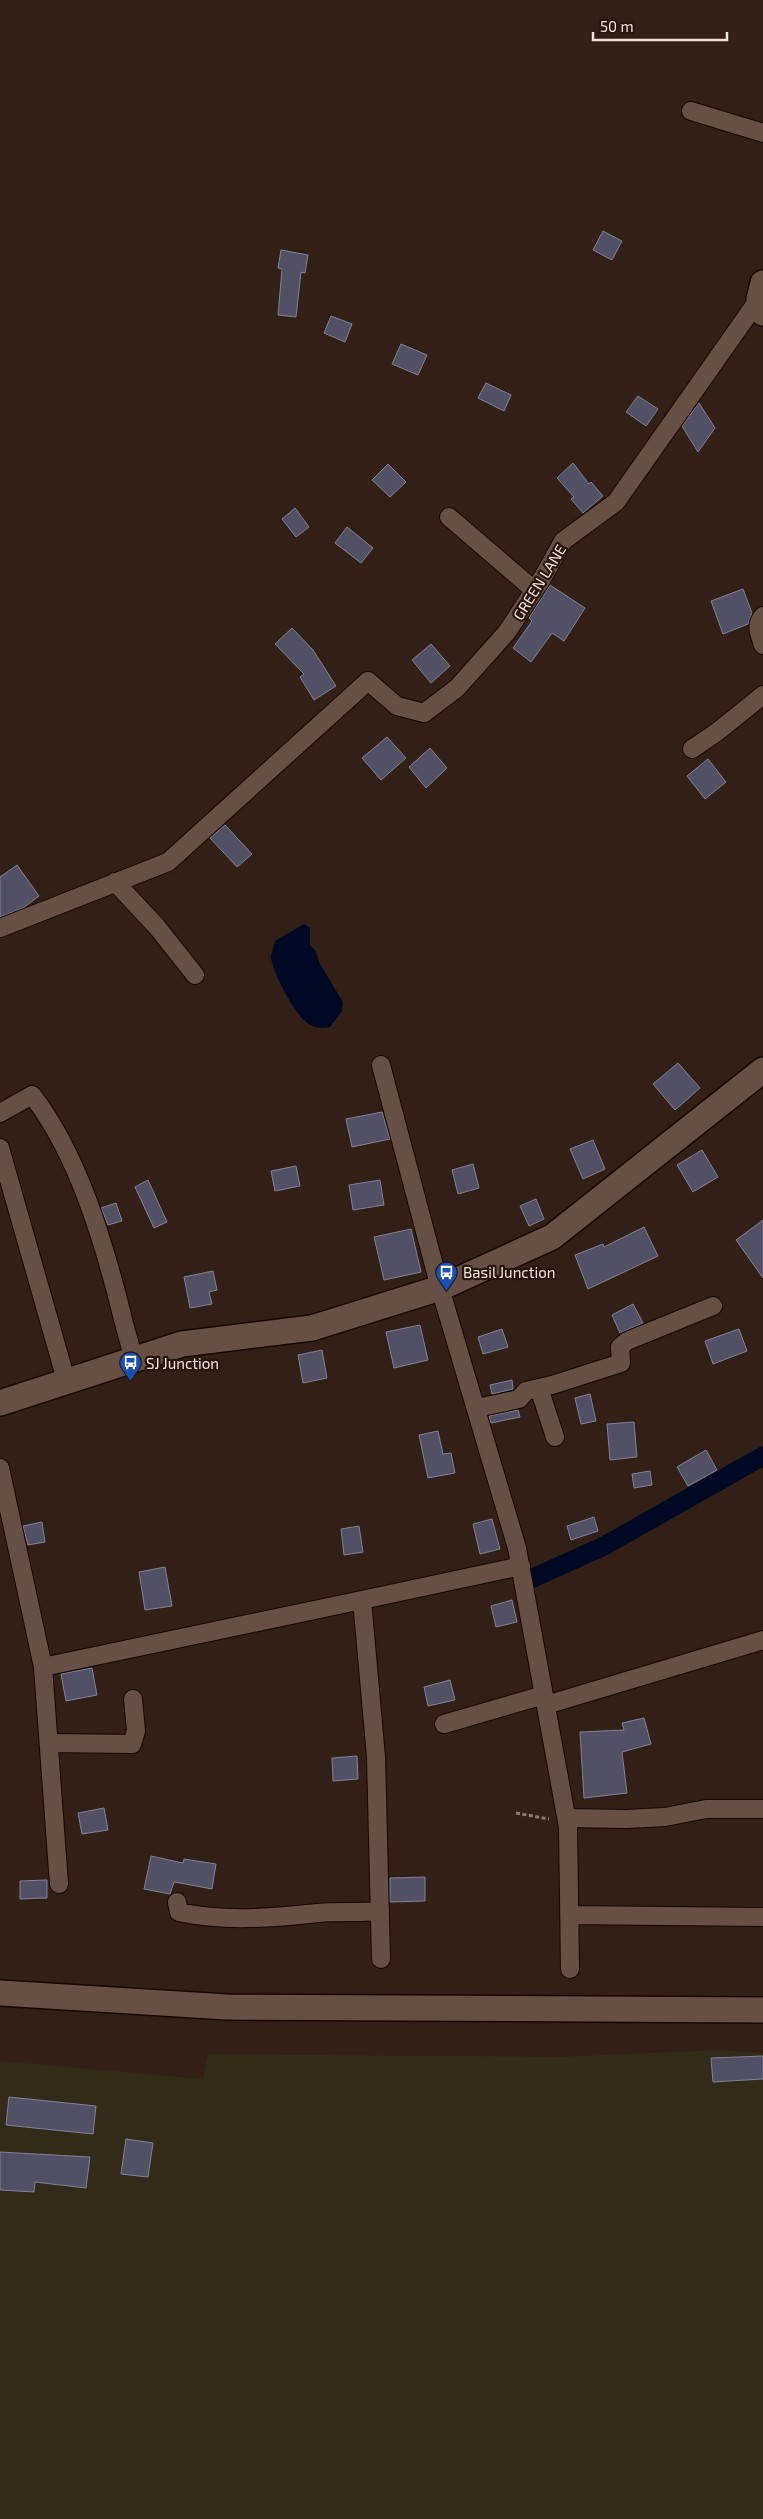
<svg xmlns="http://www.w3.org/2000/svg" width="763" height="2519" font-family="'Exo 2',sans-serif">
  <rect width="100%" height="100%" fill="#321f16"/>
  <path fill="#322b1a" d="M718,2050L763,2053V2519H0V2061L203,2079L208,2054L558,2057Z"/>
  <path fill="#000924" d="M304,924L310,928V945L315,950L320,964L343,1002L342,1011L330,1027C321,1029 312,1028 305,1021C294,1012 271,970 271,956C272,951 274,946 275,941Z"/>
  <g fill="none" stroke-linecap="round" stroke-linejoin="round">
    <path stroke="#000924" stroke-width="19" d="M533,1578L604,1546L763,1456"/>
  </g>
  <path fill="#515065" stroke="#828198" d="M603,231L622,241L612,260L593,250Z
    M281,250L308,255L305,273L301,272L296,317L278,315L282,269L278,268Z
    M331,316L352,324L345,342L324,333Z
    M401,344L427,355L418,375L392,364Z
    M486,383L511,395L504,411L478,398Z
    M638,396L658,409L646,426L626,412Z
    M699,403L715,428L698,452L682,426Z
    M573,463L589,484L591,482L603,496L583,513L571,499L574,497L557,478Z
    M388,464L406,482L390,497L372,480Z
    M295,508L309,527L296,537L282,519Z
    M347,527L373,548L361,563L335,543Z
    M550,585L585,608L564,641L552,633L531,662L513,648L532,621L529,618Z
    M743,589L752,613L748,624L723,634L711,601Z
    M292,628L313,650L336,686L314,700L300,677L304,674L275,644Z
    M431,644L450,666L431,683L412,660Z
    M387,737L406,758L381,780L362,758Z
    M430,748L447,768L426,788L409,767Z
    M708,759L726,782L705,799L687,776Z
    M225,825L252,854L237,867L210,838Z
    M17,865L39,896L23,908L0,917V877Z
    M678,1063L700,1088L675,1110L653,1084Z
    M382,1112L390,1139L352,1147L346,1119Z
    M593,1140L605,1169L583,1179L570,1149Z
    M702,1150L718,1177L693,1192L677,1165Z
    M473,1164L479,1188L458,1194L452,1170Z
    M296,1166L300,1186L275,1191L271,1171Z
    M148,1180L167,1222L154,1228L135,1187Z
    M380,1180L384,1205L353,1210L349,1185Z
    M536,1199L544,1219L529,1226L520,1206Z
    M116,1203L122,1221L108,1225L101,1208Z
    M763,1220V1278L736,1240Z
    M644,1227L658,1256L588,1289L575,1255L603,1244L604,1247Z
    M411,1229L421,1272L384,1280L374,1237Z
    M213,1271L217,1290L209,1292L212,1304L190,1308L184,1277Z
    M633,1304L643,1323L620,1333L612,1315Z
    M420,1325L428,1360L394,1368L386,1332Z
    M502,1329L508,1347L483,1354L478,1337Z
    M739,1329L747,1351L713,1364L705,1341Z
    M322,1350L327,1378L303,1383L298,1355Z
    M512,1380L513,1389L492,1394L490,1385Z
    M590,1394L596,1421L581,1424L575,1398Z
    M518,1410L520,1417L491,1423L489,1416Z
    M634,1422L637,1457L610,1460L607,1424Z
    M438,1431L443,1454L451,1453L455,1473L428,1478L419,1435Z
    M706,1450L717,1470L688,1486L677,1467Z
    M650,1471L652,1485L634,1488L632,1474Z
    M594,1517L598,1531L571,1540L567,1526Z
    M492,1519L500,1549L480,1554L473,1524Z
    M42,1522L45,1542L28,1545L23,1526Z
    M359,1526L363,1552L344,1555L341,1529Z
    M165,1567L172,1606L145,1610L139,1572Z
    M512,1600L517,1622L496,1627L491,1606Z
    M92,1668L97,1695L66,1701L61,1674Z
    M450,1680L455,1700L428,1706L424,1687Z
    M644,1718L651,1744L622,1752L627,1793L584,1798L580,1732L624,1730L622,1723Z
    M357,1756L358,1779L333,1781L332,1758Z
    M104,1808L108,1830L82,1834L78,1813Z
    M151,1856L183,1863L184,1859L216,1864L212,1889L174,1882L170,1894L144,1889Z
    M425,1877V1901L390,1902V1878Z
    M47,1880V1898L20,1899V1881Z
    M763,2056V2079L713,2082L711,2058Z
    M9,2097L96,2106L93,2134L6,2125Z
    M126,2139L153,2143L148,2177L121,2174Z
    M0,2152L90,2157L86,2188L35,2182L34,2192L0,2190Z"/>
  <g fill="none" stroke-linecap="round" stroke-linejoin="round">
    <defs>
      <path id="street" d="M691,111L763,133
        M449,517L534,590
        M763,616C755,625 759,633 763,645
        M692,749L717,732L763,695
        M115,882L157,927L195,975
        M0,928L168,862L368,681L397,706L424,713L457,688L507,632L543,577L563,541L616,502L759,299
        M381,1065L440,1288L517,1548L568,1827L570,1969
        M0,1113L32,1095C78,1154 104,1243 122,1315C125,1330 131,1345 133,1359
        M0,1148L66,1380
        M539,1388L555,1437
        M477,1408L519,1399L526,1391L552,1385L621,1363L620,1347L627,1341L713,1306
        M0,1468L43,1667L59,1884
        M43,1667L362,1600
        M546,1705L763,1640
        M444,1724L544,1695
        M50,1743L132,1744L136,1731L133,1699
        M567,1818L626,1819L665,1817L706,1809H763
        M177,1902L179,1912C225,1922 272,1918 318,1913C339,1911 360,1913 380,1911
        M569,1915L763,1917
        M381,1959L376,1757L362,1600L521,1566"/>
      <path id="secondary" d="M763,283L759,299L763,313
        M0,1403L182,1344L312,1328L440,1288L552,1237L763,1070
        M0,1993L227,2007L763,2010"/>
    </defs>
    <use href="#street" stroke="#190802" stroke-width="20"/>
    <use href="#secondary" stroke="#190802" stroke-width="28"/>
    <path stroke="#897971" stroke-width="3" stroke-dasharray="4 2.5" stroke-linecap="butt" d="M516,1813L549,1819"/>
    <use href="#street" stroke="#665045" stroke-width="18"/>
    <use href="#secondary" stroke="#665045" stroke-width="25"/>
  </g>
  <defs>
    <symbol id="bus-pin" viewBox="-11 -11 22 30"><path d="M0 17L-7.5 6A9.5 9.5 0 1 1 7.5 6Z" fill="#1a4fb4" stroke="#28160d"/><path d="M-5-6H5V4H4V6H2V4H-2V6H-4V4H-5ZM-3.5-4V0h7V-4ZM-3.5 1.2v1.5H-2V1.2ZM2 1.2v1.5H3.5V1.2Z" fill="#fff"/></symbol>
  </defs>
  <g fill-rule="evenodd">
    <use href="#bus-pin" x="434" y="1260" width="25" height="34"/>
    <use href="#bus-pin" x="118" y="1350" width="25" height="34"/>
  </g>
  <g text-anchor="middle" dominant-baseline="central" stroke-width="4.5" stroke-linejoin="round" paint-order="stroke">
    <g font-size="15" fill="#f0e3dd" stroke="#28160d">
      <text transform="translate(539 582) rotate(-58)">GREEN LANE</text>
    </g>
    <g font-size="15" fill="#f0e3dd" stroke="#28160d" text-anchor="start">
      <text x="463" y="1272">Basil Junction</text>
      <text x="146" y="1363">SJ Junction</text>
    </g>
  </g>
  <path d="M593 32v8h134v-8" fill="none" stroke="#f0e3dd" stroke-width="2.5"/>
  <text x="600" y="32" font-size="15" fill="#f0e3dd" stroke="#28160d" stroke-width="4" paint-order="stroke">50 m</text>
</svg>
